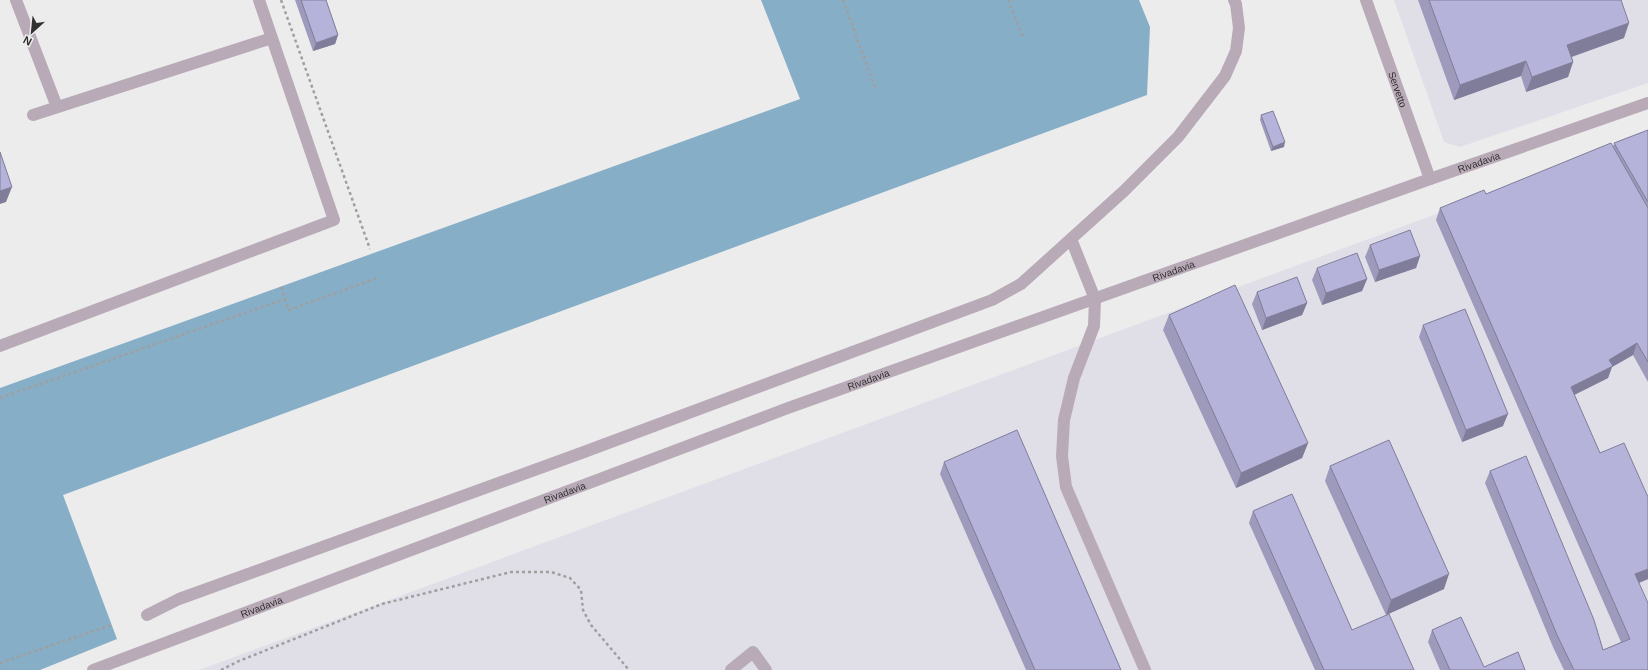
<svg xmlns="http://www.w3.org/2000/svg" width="1648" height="670" font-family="Arial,sans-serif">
  <rect width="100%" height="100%" fill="#ececed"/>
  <path fill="#e0dfe8" d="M1394,0H1648V83L1460,147L1444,142Z
    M1648,136V670H199Z"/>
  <path fill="#87aec7" d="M761,0H1139L1150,27L1147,95L63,495L117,639L40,670H0V388L800,99Z"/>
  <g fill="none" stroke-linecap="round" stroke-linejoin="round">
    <path stroke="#9f9fa0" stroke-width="2.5" stroke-dasharray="3 3" stroke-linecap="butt" d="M281,0L370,249
      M843,0L875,88
      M1008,0L1023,37
      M281,287L289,310L377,278
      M0,398L285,299
      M0,663L111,625
      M221,670L239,661L382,604L511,572H551L570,578L581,590L583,610L591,625L629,670"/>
    <path stroke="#b9aab7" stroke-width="12" d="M16,0L57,107
      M33,115L272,38
      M0,346L334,220L259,0
      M147,615L179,599L584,452L992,300L1021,284L1124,191L1178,137L1225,76L1236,51L1239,28L1236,4L1234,0
      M731,670L753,652L766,670"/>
    <g stroke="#b9aab7" stroke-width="12">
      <path id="s1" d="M1366,0L1430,179"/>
      <path d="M1071,239L1095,299L1094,326L1074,378L1064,420L1062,456L1066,487L1145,670"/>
      <path id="s2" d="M93,670L788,408L1430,179L1648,103"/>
    </g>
  </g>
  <path fill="#9d9abb" d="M295,0H326L338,35L335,44L313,51Z
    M1418,0H1621L1624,38L1572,57L1573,62L1568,77L1526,92L1521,76L1454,100Z
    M1261,115L1284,147L1271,151L1260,120Z
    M1648,130V382L1633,355L1612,367L1608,378L1574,395L1648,579L1639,583L1648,670H1564L1553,647L1485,483L1490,471L1603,650L1621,642L1436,220L1440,208L1486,194L1613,147L1614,143Z
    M1370,245L1420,256L1416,268L1375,282L1365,257Z
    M1317,268L1367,279L1362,291L1322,305L1312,280Z
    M1257,292L1307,303L1302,315L1262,330L1252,304Z
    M1169,315L1308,443L1302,458L1236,488L1163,330Z
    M1423,325L1503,426L1462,442L1419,337Z
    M944,462L1121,670H1026L940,474Z
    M1330,466L1444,589L1386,615L1325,481Z
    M1253,511L1352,630L1414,670H1315L1249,523Z
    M1432,630L1484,667L1525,670H1440L1428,642Z"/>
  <path fill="#7f7d99" d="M1629,23L1624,38L1562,60L1567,45Z
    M338,35L335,44L313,51L316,43Z
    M1526,61L1521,76L1454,100L1460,85Z
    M1573,62L1568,77L1526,92L1532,77Z
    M1285,142L1284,147L1271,151L1273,147Z
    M12,187L6,202L0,204V191Z
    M1420,256L1416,268L1375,282L1379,270Z
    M1367,279L1362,291L1322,305L1326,293Z
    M1307,303L1302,315L1262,330L1266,318Z
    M1637,343L1633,355L1612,367L1608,378L1566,399L1571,387L1609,360Z
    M1508,414L1503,426L1462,442L1466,430Z
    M1308,443L1302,458L1236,488L1241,473Z
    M1648,569V579L1631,586L1635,574Z
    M1449,574L1444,589L1386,615L1391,600Z"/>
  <path fill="#b6b3da" stroke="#7f7d99" d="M301,0H326L338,35L316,43Z
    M1429,0H1621L1629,23L1567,45L1573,62L1532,77L1526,61L1460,85Z
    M1273,111L1285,142L1273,147L1261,115Z
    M1648,130V202L1614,143Z
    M1611,143L1648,208V362L1637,343L1609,360L1613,366L1571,387L1600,453L1624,443L1648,497V569L1635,574L1648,603V670H1574L1557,635L1490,471L1526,456L1594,620L1603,650L1630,639L1440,208L1484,190L1486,194Z
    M0,152L12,187L0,191Z
    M1410,230L1420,256L1379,270L1370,245Z
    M1357,253L1367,279L1326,293L1317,268Z
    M1297,277L1307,303L1266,318L1257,292Z
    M1235,285L1308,443L1241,473L1169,315Z
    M1465,309L1508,414L1466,430L1423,325Z
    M1017,430L1121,670H1035L944,462Z
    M1389,440L1449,574L1391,600L1330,466Z
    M1292,494L1352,630L1389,614L1414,670H1324L1253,511Z
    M1461,617L1484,667L1518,652L1525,670H1450L1432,630Z"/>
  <g text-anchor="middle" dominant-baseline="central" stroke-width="3" stroke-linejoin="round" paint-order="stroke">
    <g font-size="10" fill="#313132" stroke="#ececed">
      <text stroke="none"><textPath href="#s1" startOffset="95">Servetto</textPath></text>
      <text stroke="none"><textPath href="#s2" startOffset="1476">Rivadavia</textPath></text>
      <text stroke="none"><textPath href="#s2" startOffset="1152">Rivadavia</textPath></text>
      <text stroke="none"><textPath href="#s2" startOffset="828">Rivadavia</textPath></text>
      <text stroke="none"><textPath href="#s2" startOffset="504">Rivadavia</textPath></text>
      <text stroke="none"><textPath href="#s2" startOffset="180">Rivadavia</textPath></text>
    </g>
  </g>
  <g transform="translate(32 32) rotate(207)" stroke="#ececed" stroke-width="3" paint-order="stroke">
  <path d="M0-3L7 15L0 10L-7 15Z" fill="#313132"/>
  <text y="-6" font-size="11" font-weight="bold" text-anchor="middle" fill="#313132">N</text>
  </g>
</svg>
